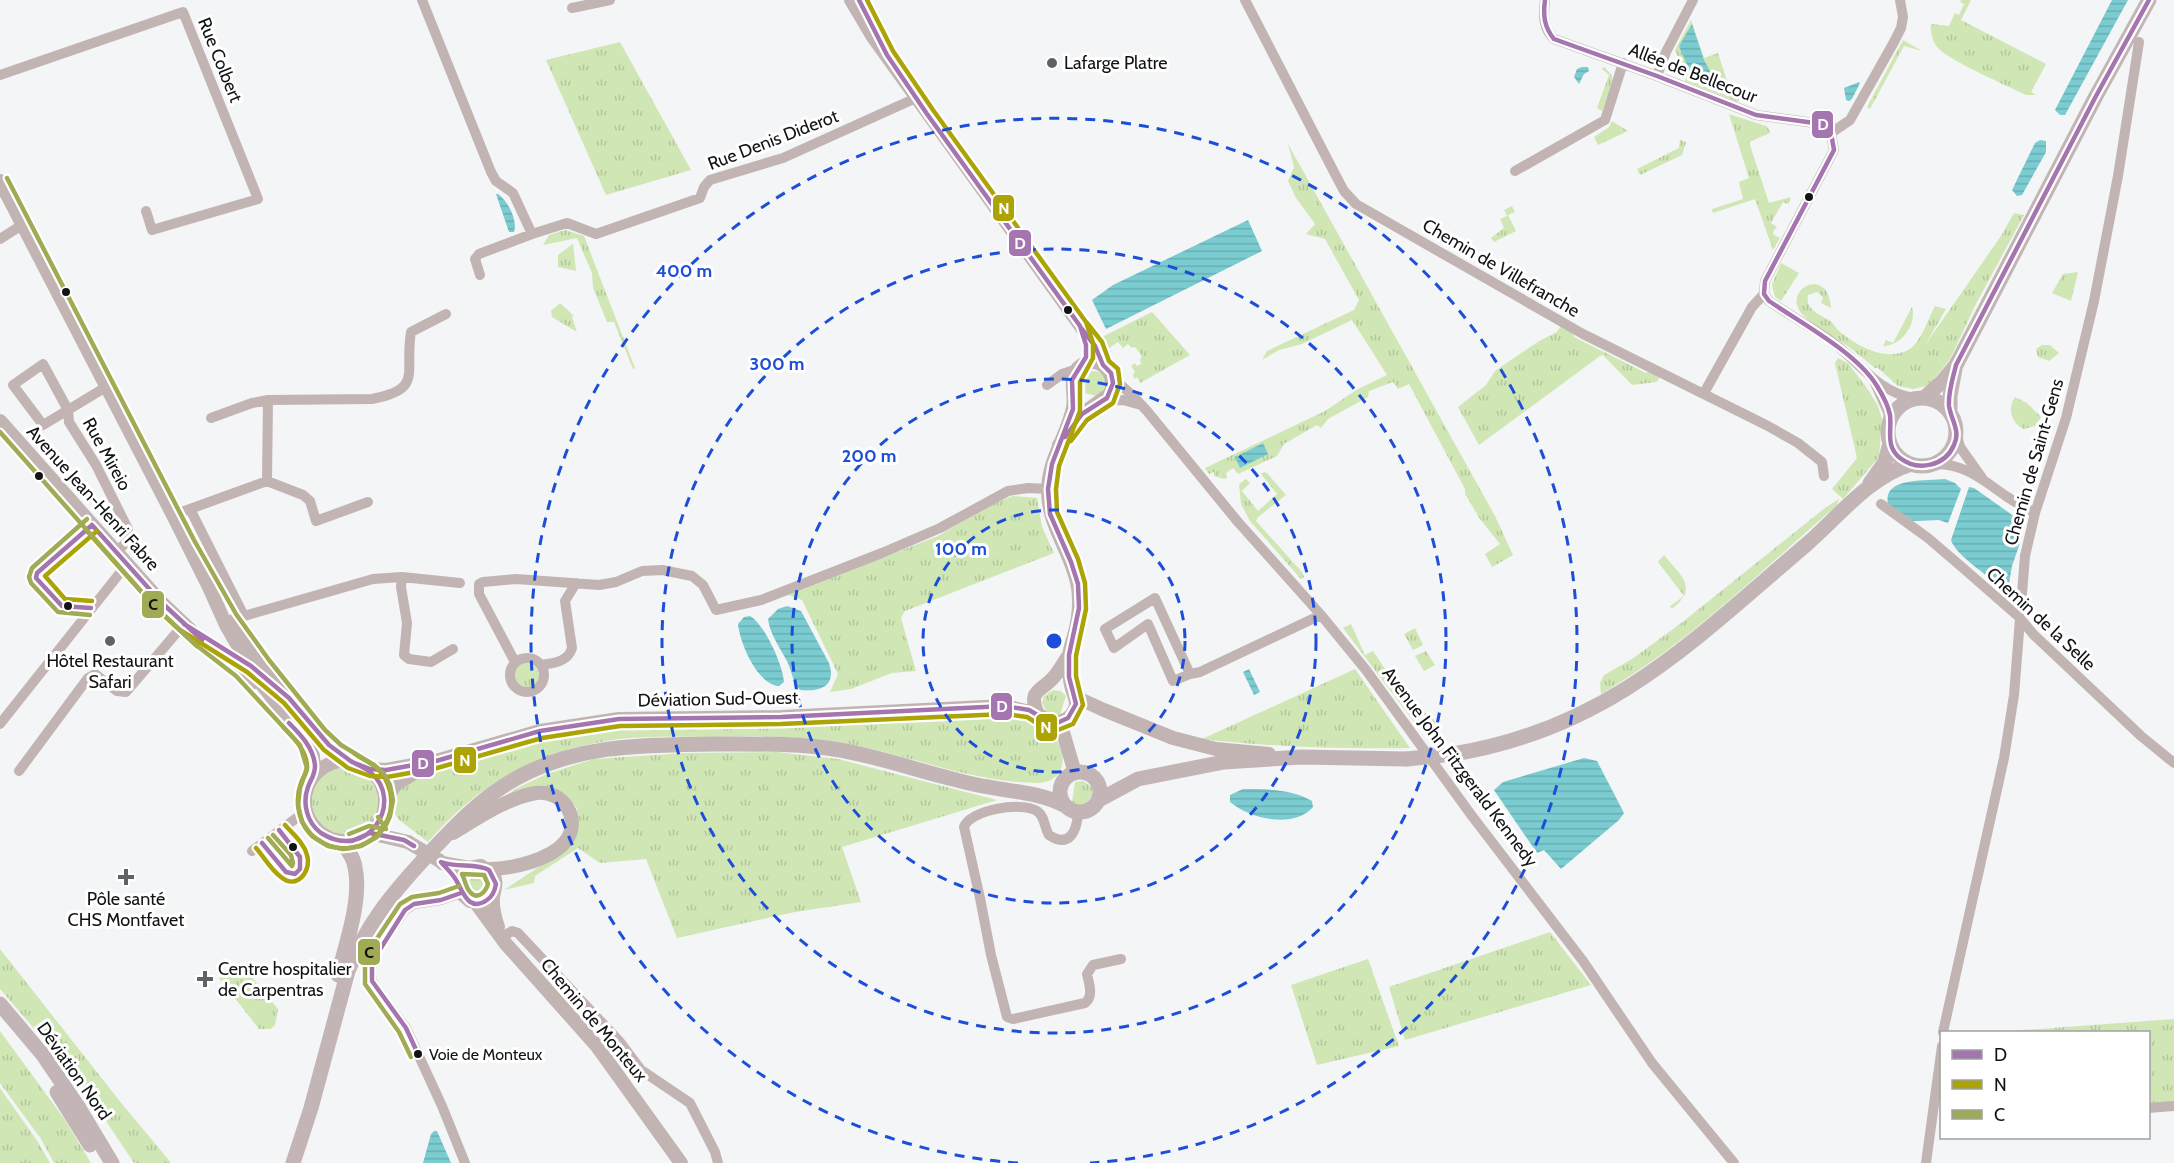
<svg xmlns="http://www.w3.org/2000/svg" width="2174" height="1163" font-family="Cabin,sans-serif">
  <defs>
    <pattern id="grass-tufts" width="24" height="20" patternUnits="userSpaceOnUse" patternTransform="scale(1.5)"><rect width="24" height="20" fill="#d0e7b5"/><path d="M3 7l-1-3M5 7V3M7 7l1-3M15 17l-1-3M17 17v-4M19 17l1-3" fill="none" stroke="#b2c59b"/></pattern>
    <pattern id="water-rules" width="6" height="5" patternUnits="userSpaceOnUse" patternTransform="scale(1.5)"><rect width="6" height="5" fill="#7bccd1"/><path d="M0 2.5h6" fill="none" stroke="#69aeb3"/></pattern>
  </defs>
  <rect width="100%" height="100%" fill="#f3f5f6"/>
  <path fill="url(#grass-tufts)" d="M1961,0H1971L1961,20L2046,64L2031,92L2036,95H2026C2006,85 1949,61 1937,47C1932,40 1930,32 1931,24L1949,26L1955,13L1959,15L1964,4L1960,2Z
    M1691,20L1704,58L1718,53L1730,90L1744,87L1738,102L1685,81L1686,78L1675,50Z
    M1903,40L1922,51L1904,46L1870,109L1867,107Z
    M620,42L691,170L606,195L546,60Z
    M1604,67L1612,75V82L1602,111L1597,108L1609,75L1602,69Z
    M1729,114L1766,126L1770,131V133L1749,142L1769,203L1791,197L1788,204L1783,202L1771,223L1777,227L1773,232L1774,235L1780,238L1773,250L1755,199L1713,213L1712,209L1743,199L1739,182L1749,178Z
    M1612,121L1628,131L1598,145L1594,137L1609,127Z
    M1680,140L1686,142L1682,155L1640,175L1637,169L1679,148Z
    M1288,144L1495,516L1513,555L1492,567L1485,554L1500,544L1480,519L1465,494V489L1409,384L1398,389L1393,382L1369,391L1368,397L1328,419L1321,428L1317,425L1284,444L1277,456L1238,474L1233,468L1226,473L1227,478L1224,479L1214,476V472L1209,474L1205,468L1325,411L1358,389L1387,375L1352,320L1302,344L1279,350L1262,360L1267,351L1354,310L1359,300L1325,239L1306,234L1315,224L1296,198L1288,181L1294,167Z
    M1512,206L1515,212L1508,215L1516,231L1494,242L1491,238L1504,228L1500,219L1507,216L1504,210Z
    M2014,213L2024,215L1976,304L1950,359L1932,382L1927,386L1913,389L1898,386L1878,368H1875C1865,360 1854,350 1843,343C1830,334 1811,325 1801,313C1800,312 1797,306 1797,305C1792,284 1829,270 1831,308L1821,303L1823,297L1817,292L1808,295C1805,310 1820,314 1830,321C1834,323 1835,328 1839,331C1857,346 1885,362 1908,350C1921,343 1928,319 1935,306L1946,309L1925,345L2001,236Z
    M565,230L584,236L635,368L633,369L614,322H607L593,288L592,273L577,238L543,245L549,235Z
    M573,244L576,271L558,267V255Z
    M1781,263L1799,273L1781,301L1775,297L1772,285Z
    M2078,272L2071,301L2052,293L2063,274Z
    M560,303L574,316L572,317L577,332L552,317L551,311Z
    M1912,307C1917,325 1901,346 1883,346L1886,340L1893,343Z
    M1152,312L1190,355L1140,383L1137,377L1134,379L1133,374L1135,372L1131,366L1135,363L1137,366L1141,364L1140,360L1142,356L1135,347L1132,348L1128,344L1123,348L1118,342L1108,349L1100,338Z
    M1562,324L1573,332L1574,337L1646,373L1649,370L1660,376L1657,382L1632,385L1603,355L1600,356L1479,445L1458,407L1486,385L1495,371L1539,341L1557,332Z
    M2042,345H2050L2059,353L2049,361L2038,357L2036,349Z
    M1838,358L1848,363L1869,391L1878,406L1882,419L1879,457L1843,499L1832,489L1857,458L1835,363Z
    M1092,371L1100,372L1105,377L1106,389L1096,396L1085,393L1086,374Z
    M2015,397L2027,403L2041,417L2035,426L2024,429C2011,423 2007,408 2015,397Z
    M1264,472L1267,473L1286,495L1258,517L1256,521L1302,572L1304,577L1301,579L1250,521L1241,504L1239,484L1246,479L1250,483L1242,491L1258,511L1277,494L1261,474Z
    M1013,496L1037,498L1042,527L1054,553L905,611L901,618L916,671L892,673L851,689L830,692L838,674L802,600L788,595L938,536L992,504Z
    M1839,499L1837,505C1761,571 1688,644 1601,694L1600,683L1604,675L1632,659L1680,624L1825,508Z
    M1664,555C1681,576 1699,587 1672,609L1670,606L1684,596L1658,562Z
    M1351,624L1365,655L1373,651L1401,693L1435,721V726L1429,729L1417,726L1343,628Z
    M1415,628L1423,645L1413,650L1404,634Z
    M1426,651L1435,665L1424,671L1415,656Z
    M513 676a13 13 0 1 1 26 0a13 13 0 1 1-26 0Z
    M1355,669L1410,748C1340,749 1271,747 1202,739Z
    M1053,690L1061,691L1066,696L1060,715L1053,716L1047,712L1042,703L1044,696Z
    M1019,712C1029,716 1049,729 1055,738C1069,757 1064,783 1037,783C969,782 908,754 842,743C797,735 751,736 706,737C678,737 648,736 620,739C541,749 480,782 428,842L398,819L392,808L393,796L399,788L426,774L485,755L543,739L594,731L648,726L779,725Z
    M777,752L838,759L997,800L842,847L861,902L795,912L677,938L646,859L600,863L578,848L535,876L534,883L504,890L548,861L576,835L577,808L564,794L505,796L517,788L547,774L593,759L685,753Z
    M312 801a33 33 0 1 1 66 0a33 33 0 1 1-66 0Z
    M1083,781L1092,787L1093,795L1086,804L1079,806L1072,802L1075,782Z
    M478,874L486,879L488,886L473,893C465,887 468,876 478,874Z
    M1550,932L1591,985L1405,1040L1389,987Z
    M0,949L122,1104L168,1159L170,1163H134L80,1082L0,989Z
    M1368,959L1399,1046L1317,1065L1291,985Z
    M239,962L278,1009L275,1025L271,1029H259L219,978Z
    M2174,1019V1102L2149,1104L2148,1032L2010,1031Z
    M0,1031L65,1120L91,1163H54L41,1139L0,1083Z
    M0,1088L38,1142L50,1163H0Z"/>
  <path fill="url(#water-rules)" d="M2112,0H2128L2065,115H2060L2055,110Z
    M1692,24L1704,60L1715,80L1714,84L1691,75L1679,46Z
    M1582,67H1588L1589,71L1584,74L1579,84L1574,77L1577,69Z
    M1859,82L1860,83L1852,99L1849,101L1846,100L1844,88Z
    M2040,140L2046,141V152L2022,195L2017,196L2012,190L2035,143Z
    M496,194H498C508,201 518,221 514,232H509Z
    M1248,220L1262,251L1106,329L1092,300L1113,285Z
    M1263,443L1268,454L1240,468L1235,457Z
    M1945,479L1955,483L1961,489L1948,523L1939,520L1913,521L1888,504C1882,477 1926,481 1945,479Z
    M1969,487L1974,488L2015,517L2020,526L2022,537L2012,566L2008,590C1994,581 1955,555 1951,540Z
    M787,606L801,611L829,663C837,687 819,692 800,690C793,682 792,673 788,663C781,649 770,635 768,619L778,609Z
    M750,616C765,625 783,665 784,682L779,686C758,685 740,644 738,624L744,617Z
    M1249,669L1260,692L1254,695L1243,672Z
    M1584,758L1597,761L1624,813L1619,820L1561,869L1544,850L1537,853L1494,790L1503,782Z
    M1243,789C1266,789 1292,789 1312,801L1313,807C1294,829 1250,819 1230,802V795Z
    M434,1131H437L451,1163H423L431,1134Z"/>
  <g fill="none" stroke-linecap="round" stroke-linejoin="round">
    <path stroke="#7bccd1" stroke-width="2" d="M607,1035L621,1052"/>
    <path stroke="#c3b4b4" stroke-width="10" d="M422,0L491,172L496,181L513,193L532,234L567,223L596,234L700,198L704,187L710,180L783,158L916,98
      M1245,0L1335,174L1344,191L1356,204L1583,334L1768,426L1798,443L1822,462L1824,476
      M1545,0C1543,16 1543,28 1554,39L1657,76L1756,115L1822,124L1831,133L1834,150L1765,281L1764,294L1769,301C1790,316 1814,328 1835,344C1861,364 1879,393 1914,398
      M572,8L610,0
      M0,75L183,12L258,199L152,230L146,211
      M1657,76L1666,52L1693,0
      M1831,133L1850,120L1894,42L1901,28L1903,17L1900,0
      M1515,171L1605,120L1623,63
      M0,239L22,225
      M480,275L475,259L479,254L532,234
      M43,364L68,410L43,425L13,385Z
      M1113,378L1133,396L1147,411L1238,522L1321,615L1366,670L1472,816L1583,961L1652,1063L1734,1163
      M1874,381L1888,412L1890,420
      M1047,385L1062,374L1077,369
      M106,387L68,410L69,422L96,465L128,529L127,542L117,551
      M1704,393L1752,307L1764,294
      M1103,401L1123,400L1141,405
      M211,418L252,403L268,400
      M1957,434L1960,447L1982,478
      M1935,464C1964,463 1984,481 2006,496C2016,503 2026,508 2035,513
      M267,481L268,400L372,399C424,389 404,373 411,332L446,314
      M1881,504L1928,538L1963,568L2019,617L2034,635L2141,736L2174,763
      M190,509L267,481L303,495L310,501L316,521L368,502
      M173,515L190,509L244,616L373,579L402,577L460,583
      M402,577L401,587L407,623L404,655L409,659L431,662L453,649
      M510 675a17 17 0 1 1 34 0a17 17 0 1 1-34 0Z
      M515,662L479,594V584L483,582L516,579L599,585L616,582L642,571L662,570L692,576L703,585L716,610L761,600L882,553L940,528L1008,491L1028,488L1048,489
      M541,665C554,663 568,662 572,648L565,601L576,583
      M1190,674L1173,681L1148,624L1114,648L1105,629L1155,598L1190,674L1200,672L1321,615
      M0,724L127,564
      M19,771L88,678L95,674L117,691L126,692L184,624
      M1078,813C1077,830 1070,849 1049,835C1044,827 1045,816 1037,811C1021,801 970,810 964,827L980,898L991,955L1007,1017L1013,1019L1085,1003C1094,996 1089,984 1087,974L1093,965L1121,959
      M252,851L306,811
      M461,893L441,900L414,904L405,910L378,950L372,962L371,973L372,981L377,990L406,1028L442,1106L465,1163
      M502,937L512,931L518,933L620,1042L641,1070L690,1103L715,1152L718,1163
      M1943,1032L2004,758L2014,695L2025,556L2035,513L2066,418L2094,301L2118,176L2139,42
      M2148,1108L2174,1106
      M1926,1163L1942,1046"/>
    <path stroke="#c1b4b3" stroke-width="14" d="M851,0L873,37L1095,346L1103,365
      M0,181L173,515L208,585L226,625L256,677L306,741L313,756L314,775
      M0,421L161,602L201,640L241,670L252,683
      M233,621L258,659L329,745L352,761
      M1074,693L1082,700L1104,710L1173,738L1216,749L1269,754
      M1038,714C1027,691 1041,691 1052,679C1059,672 1063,663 1069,655
      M1060,722L1075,773
      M305 801a40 40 0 1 1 80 0a40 40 0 1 1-80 0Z
      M370,769L386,770L436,761L540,731L619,719L781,717L1005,706L1038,714L1050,722C1060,723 1069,721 1074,711C1079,701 1073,695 1071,685C1069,677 1069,667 1069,658C1069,651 1072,643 1074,636C1079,618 1081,600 1077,582C1070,550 1048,525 1048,491C1048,460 1067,436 1073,408C1076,394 1068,380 1078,368C1095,351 1120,372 1110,394L1082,414L1059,445
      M385,800L396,784L424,767
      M370,833L408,842
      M453,833C478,818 507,798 536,793C563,789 583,820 565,842C550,860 512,869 489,869
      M442,863L469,868L481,866L493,874C498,883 494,888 493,898C492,908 495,918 498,927
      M469,868L460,878L461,893L470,901L485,902
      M476,903L506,944L596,1045L681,1163"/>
    <path stroke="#c3b5b6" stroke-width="15" d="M1925,397L1942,382L1956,365L2096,96L2149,0
      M1888 432a34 34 0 1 1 68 0a34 34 0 1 1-68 0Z
      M1950,411V396L1955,369
      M1870,483L1885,462L1890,443
      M1453,754C1608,729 1693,641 1807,544C1839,516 1869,477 1911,464
      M1060 792a20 20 0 1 1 40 0a20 20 0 1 1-40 0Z
      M1099,800L1138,779L1224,762L1301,757L1407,759
      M338,975C346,944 362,899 355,867C354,858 347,849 342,842
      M0,1004L43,1055L79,1108L112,1163
      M57,1092L90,1145
      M293,1163L311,1108L348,971C366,925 391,895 424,859C451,830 479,799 515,779C577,744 644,745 713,744C756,744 798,743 840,750C874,756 907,767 941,776C957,780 973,785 989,787C1015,792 1040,793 1064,805"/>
    <path stroke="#c1b4b3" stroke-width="14" d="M408,842L440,861"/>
    <path stroke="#c3b5b6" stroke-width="15" d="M1407,759L1453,754"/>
    <defs>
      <path id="bus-1" d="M1545,0C1543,15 1544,27 1554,39L1657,76L1756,115L1822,124L1831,133L1834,150L1765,281L1764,294L1769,301C1801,323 1857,353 1877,386C1882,394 1888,405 1890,415C1892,431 1885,446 1900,458C1918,472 1945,466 1954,445C1961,431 1951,420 1949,406C1948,392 1953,378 1956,365L2096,96L2149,0
        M1065,437L1082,414L1107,398L1113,383L1111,373L1103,365L1095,346L1081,328
        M92,525L161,602L202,640
        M91,608L62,606L36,578L37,573L92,525
        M184,624L251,666L289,698L329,745L352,762L370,769L386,770L436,761L540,731L619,719L781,717L1005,706L1029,710L1046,720L1057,723L1068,718L1076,704L1069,677V655L1079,608L1078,584L1071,562L1050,514L1048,489L1052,464L1073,409L1072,380L1086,357V345L1080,326L927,114L887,55L859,0
        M289,723C300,734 314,748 315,766C315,775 311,779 308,787C302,803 307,823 321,833C368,863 405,801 371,773C366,768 357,765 351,761
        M352,841L370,833L404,840L414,846
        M262,843L286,872L295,874L300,869V857L279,830
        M441,862C457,868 476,863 489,870L496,884C495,890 493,896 487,900C468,913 463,891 456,880C452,873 446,868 441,862Z
        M418,1054L406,1028L372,981V962L405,910L414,904L441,900L461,893"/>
      <path id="bus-2" d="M1071,441L1087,420L1113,403L1120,384L1118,369L1109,361L1102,342L1087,323
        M86,530L155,607L197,646
        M92,601L65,599L45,576L97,531
        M180,630L247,672L284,703L324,750L348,768L370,776L387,777L437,768L542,738L620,726L781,724L1005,714L1027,717L1043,727L1058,730L1073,724L1083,705L1076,676V656L1086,609L1085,583L1078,559L1057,512L1056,489L1059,466L1080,411V382L1093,358V343L1086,322L933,110L893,51L867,0
        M284,728C294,738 307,751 307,767C307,774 303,777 301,783C294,802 299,826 315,838C363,873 417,812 378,769C372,763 362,759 355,754
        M256,848C264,857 271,870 281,877C296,890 312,872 307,855C304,843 293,834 285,825"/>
      <path id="bus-3" d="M0,432L155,607L196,645L236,676L300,745L307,768L300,788L298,805L302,822L312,836L328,846L343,849L361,846L377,837L386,825L390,816L393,800L390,785L384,774L374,765L341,745L325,730L269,660L236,614L194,540L7,178
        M87,519L32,568L29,577L31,583L58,612L90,615
        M349,834L369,826L386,829L378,817
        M268,838L292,866L293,863L291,855L273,835
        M462,874L484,875L488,884C486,891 478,901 470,892C466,888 465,880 462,874Z
        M411,1057L399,1032L365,984V960L372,946L400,904L412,897L439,893L459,886"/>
    </defs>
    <use href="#bus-1" stroke="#fff" stroke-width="9"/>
    <use href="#bus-2" stroke="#fff" stroke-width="9"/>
    <use href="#bus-3" stroke="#fff" stroke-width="9"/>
    <use href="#bus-1" stroke="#a475ae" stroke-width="4.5"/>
    <use href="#bus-2" stroke="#aca307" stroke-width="4.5"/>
    <use href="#bus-3" stroke="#a0ab54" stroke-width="4.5"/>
  </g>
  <g fill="none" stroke="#1d4ed8" stroke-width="3" stroke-dasharray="10 8">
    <circle cx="1054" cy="641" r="131"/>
    <circle cx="1054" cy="641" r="262"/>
    <circle cx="1054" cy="641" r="392"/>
    <path d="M1018 1163A523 523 0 1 1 1090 1163"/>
  </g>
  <g fill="#616263" stroke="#fff" stroke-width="2">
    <circle cx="1052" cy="63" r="6"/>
    <circle cx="110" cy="641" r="6"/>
    <path d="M123 868h6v6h6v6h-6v6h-6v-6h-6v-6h6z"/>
    <path d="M202 970h6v6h6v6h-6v6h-6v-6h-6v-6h6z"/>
  </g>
  <g fill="#121314" stroke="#fff" stroke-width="2">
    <circle cx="1809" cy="197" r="5"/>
    <circle cx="66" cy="292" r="5"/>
    <circle cx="1068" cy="310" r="5"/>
    <circle cx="39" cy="476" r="5"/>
    <circle cx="68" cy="606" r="5"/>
    <circle cx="293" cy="847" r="5"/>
    <circle cx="418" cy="1054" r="5"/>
  </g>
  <g text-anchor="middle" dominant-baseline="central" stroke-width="6" stroke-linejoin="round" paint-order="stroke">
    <g font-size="16" fill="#121314" stroke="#fff" text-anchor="start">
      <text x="429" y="1054">Voie de Monteux</text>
    </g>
    <g font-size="18" fill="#121314" stroke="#fff">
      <text transform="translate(220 60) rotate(68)">Rue Colbert</text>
      <text transform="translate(1693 73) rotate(21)">Allée de Bellecour</text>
      <text transform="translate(773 140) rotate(-21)">Rue Denis Diderot</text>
      <text transform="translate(1501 268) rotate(30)">Chemin de Villefranche</text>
      <text transform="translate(107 454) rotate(61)">Rue Mireio</text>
      <text transform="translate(2034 462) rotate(-74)">Chemin de Saint-Gens</text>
      <text transform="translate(93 498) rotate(48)">Avenue Jean-Henri Fabre</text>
      <text transform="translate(2041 619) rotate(43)">Chemin de la Selle</text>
      <text transform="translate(718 699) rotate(-1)">Déviation Sud-Ouest</text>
      <text transform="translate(1460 767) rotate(53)">Avenue John Fitzgerald Kennedy</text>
      <text transform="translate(594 1020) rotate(50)">Chemin de Monteux</text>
      <text transform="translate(74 1071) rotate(55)">Déviation Nord</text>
    </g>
    <g font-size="18" fill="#121314" stroke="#fff" text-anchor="start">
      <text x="1064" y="63">Lafarge Platre</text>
      <text x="110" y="661" text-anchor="middle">Hôtel Restaurant<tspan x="110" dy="21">Safari</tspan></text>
      <text x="126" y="899" text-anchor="middle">Pôle santé<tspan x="126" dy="21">CHS Montfavet</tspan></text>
      <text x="218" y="969">Centre hospitalier<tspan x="218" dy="21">de Carpentras</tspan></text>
    </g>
  </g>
  <circle cx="1054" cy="641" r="9" fill="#1d4ed8" stroke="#fff" stroke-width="3"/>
  <g font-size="18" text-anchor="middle" font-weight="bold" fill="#1d4ed8" stroke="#fff" stroke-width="6" stroke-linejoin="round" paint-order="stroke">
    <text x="684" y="277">400 m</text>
    <text x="777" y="370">300 m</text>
    <text x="869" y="462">200 m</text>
    <text x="961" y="555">100 m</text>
  </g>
  <g stroke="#fff" stroke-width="2">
    <rect x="1811" y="110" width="23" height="29" rx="6" fill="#a475ae"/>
    <rect x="992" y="194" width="23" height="28" rx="6" fill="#aca307"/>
    <rect x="1008" y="229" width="24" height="28" rx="6" fill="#a475ae"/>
    <rect x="141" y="590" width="24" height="29" rx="6" fill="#a0ab54"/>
    <rect x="990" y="692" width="23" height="29" rx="6" fill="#a475ae"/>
    <rect x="1035" y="713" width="23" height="29" rx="6" fill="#aca307"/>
    <rect x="453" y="746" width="24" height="28" rx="6" fill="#aca307"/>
    <rect x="411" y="749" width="24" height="29" rx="6" fill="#a475ae"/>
    <rect x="357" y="938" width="24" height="28" rx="6" fill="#a0ab54"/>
  </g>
  <g font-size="16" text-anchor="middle" font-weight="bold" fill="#fff">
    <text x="1823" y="130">D</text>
    <text x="1004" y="214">N</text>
    <text x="1020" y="249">D</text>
    <text x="1002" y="712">D</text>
    <text x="1046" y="733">N</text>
    <text x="465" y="766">N</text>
    <text x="423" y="769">D</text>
  </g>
  <g font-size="16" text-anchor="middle" font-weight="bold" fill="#111">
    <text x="153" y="610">C</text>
    <text x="369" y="958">C</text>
  </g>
  <rect x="1940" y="1031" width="210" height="108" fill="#ffffff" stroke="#a0a1a1" stroke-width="1.5"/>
  <rect x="1952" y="1050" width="30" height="9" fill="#a475ae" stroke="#a0a1a1" stroke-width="1.5"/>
  <text x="1994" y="1061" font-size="18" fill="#121314">D</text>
  <rect x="1952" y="1080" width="30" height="9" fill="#aca307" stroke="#a0a1a1" stroke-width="1.5"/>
  <text x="1994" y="1091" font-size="18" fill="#121314">N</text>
  <rect x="1952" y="1110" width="30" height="9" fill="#a0ab54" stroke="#a0a1a1" stroke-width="1.5"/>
  <text x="1994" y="1121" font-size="18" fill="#121314">C</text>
</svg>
